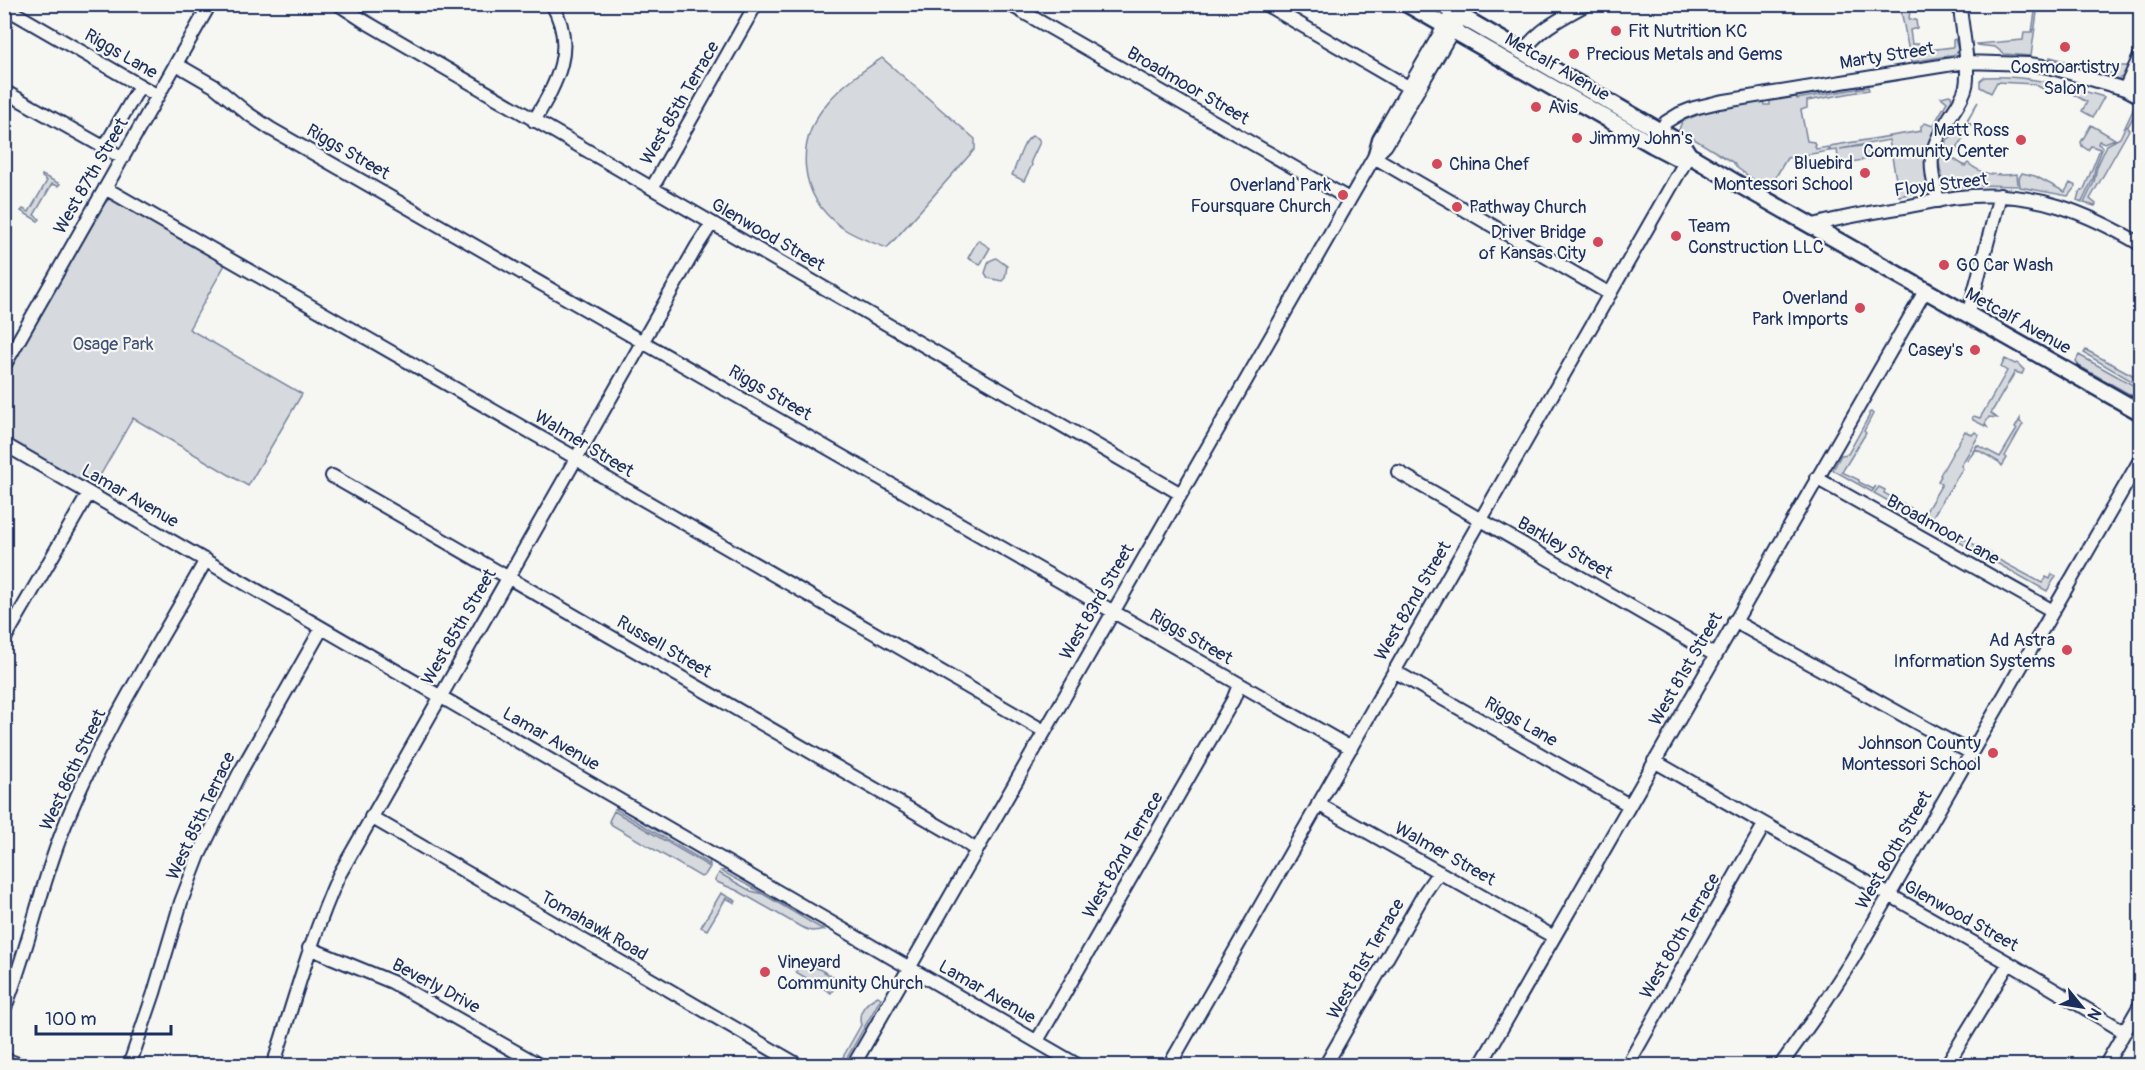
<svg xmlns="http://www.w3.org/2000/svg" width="2145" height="1070" font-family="Pangolin,sans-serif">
  <rect width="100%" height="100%" fill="#f6f6f2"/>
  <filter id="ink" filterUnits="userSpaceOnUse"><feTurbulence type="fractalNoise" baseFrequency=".0167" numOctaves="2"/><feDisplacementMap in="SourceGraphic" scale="12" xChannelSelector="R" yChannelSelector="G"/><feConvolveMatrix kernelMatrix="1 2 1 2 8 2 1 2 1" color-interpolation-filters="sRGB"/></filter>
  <g filter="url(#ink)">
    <path fill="#d6d9dd" stroke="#78849e" stroke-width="1.5" d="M1900,5H1917V9H1910L1909,19L1916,20L1917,28L1910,30L1912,44H1919L1920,51L1953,47V40L1955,39L1958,49L1957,53L1953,55L1911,62Z
      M2036,5H2038L2031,56L2004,54L1995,47L1977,45L1976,44L2023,40L2024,32H2032Z
      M2050,57L2114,74L2118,66H2126L2129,69L2124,76L2118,79L2086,68L2050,59Z
      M882,58L975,139V149L887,248C871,242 855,237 841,227C798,195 794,142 828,102C843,84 863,71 882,58Z
      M1985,77C2026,75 2065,85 2104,97L2093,117L2082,111L2087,102L2071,93L2047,91L2034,84L1997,82L1991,93L1980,87V81Z
      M1868,87L1869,90L1807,101V108L1801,110L1807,141L1814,142L1816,149L1828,147L1829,151L1787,158L1768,190L1736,167L1734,163L1679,130L1682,121L1708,111L1763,101L1764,105H1770V101L1796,96L1797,99Z
      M1949,95L1951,96L1952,101C1930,138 1920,145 1929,190L1899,196L1889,140L1840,149L1868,145L1870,159L1839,164L1837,150L1830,151V146L1921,131V126L1925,123L1933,126L1947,102L1941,97Z
      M1978,102L1967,122L1971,124L1952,158L1965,166L1968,163C1983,176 1998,176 2017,174L2018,186L1978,185L1946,188L1943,186L1939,162L1942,148L1948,139L1961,130Z
      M2134,108L2138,109L2127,128L2129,130L2090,199L2096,204L2095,206L2084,203L2094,182L2097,167L2107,145L2120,138Z
      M2091,125L2115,139L2105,143L2099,141L2098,144L2103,147L2095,168L2093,179L2082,202L2077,200L2079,193L2084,189L2100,149L2091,146L2088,150L2082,146L2081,142Z
      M1032,136L1038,138L1040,142L1031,161L1032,165L1024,181L1012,175C1018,162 1022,142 1032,136Z
      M2022,173L2035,176L2065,192L2070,183L2076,186L2068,196L2020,187L2019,178Z
      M42,175L60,184L58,186L52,184L34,215L40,219L38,221L21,211L23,209L29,212L47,181L42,177Z
      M113,198L227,261L189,329L302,394L248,486L133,418L93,488L5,437V378L104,204L108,200Z
      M978,240L990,248L980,265L968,258Z
      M996,258L1007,266L1005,278L1002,281L988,278L985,273L989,261Z
      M2086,350L2140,379V386L2084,353Z
      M2079,355L2140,389V400L2079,366L2076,361Z
      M2005,359L2015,364L2017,363L2024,370L2022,374L2015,372L1991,413L1997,418L1989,417L1985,424L1987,427L1973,420L1972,417L1974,416L1980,418L2007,371L2001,367Z
      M1871,412L1873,414L1864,431L1866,433L1842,472L1859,480V482L1873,489L1876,486L1872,492L1833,470L1841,455L1848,454L1869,416V413Z
      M2020,419V422L2023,424L2005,456L2007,458L2002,466L1999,462L1976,449L1967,461L1977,445L2000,457L2017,429L2015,428Z
      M1965,431L1972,435L1975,432L1979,435L1961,466L1963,468L1928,524L1921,520L1942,484L1938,481L1941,476L1940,475Z
      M1879,487L1885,490L1884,493L1911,508L1910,510L1917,513L1915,516L1874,493Z
      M1932,520L1955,534L1957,531L1961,534L1960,537L1994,555L1991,560L1929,525Z
      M1996,556L1997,559L2042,583L2046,577L2050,579L2052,574L2056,576L2047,591L1993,561Z
      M620,807L709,859L710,865L615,809Z
      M614,811L710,867L705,875L701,877L612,825L609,821Z
      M727,870L825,927L721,871Z
      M719,873L751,891L763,894L824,930L811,931L801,927L738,891L717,882L715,880Z
      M721,893L736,901L735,903L726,898L707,930L701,927Z
      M803,960L839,980L831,993L796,972Z
      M878,996L881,998L843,1065H829L833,1062L836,1065L839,1064L861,1025C857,1012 866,1002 878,996Z"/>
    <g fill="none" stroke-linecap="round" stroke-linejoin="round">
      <defs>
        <path id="minor" d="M338,4L364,21C636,180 908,336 1181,494
          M1009,4L1349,199
          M1265,4L1408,87
          M4,7L158,96
          M1522,52C1542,27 1560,19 1587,4
          M176,64L214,86L247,113L271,129L1351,748
          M2125,89L2140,56
          M4,91L123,158
          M534,121C557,82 577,48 552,4
          M1657,138L1666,122L1679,114L1694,108L1719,102L1965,62L2029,64L2049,67L2125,89L2140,97
          M104,148L140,86
          M1377,154L1386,145L1468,4
          M1374,157L1610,294
          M105,188L576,458L599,474L1044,731
          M652,188L756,4
          M1938,201C1928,159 1928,152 1951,115C1957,106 1964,96 1966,86C1970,69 1962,27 1960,8
          M1810,226C1841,217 1873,212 1904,207C1927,203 1949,197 1972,196C2036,192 2086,212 2140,244
          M1968,315L2000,195
          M4,366L210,4
          M4,444L1079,1066
          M1398,472L1715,655
          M332,476L953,834L976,850
          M1816,478L2053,611
          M1734,621L1971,753
          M4,640L89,493
          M1394,671L1629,805
          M1654,761L2009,963L2125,1032
          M1318,804L1554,937
          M371,817L800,1066
          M309,948L392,982L541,1066
          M4,1010C27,953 39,892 61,835C98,738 155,650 206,560
          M1037,1041L1233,700L1239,685
          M4,1059L24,1066
          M129,1066L154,993L181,902L199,855L239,774L322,628
          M273,1066C294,1001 311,937 339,875L697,246L712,223
          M853,1066L1374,157L1379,139L1457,4
          M1169,1066L1689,155
          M1325,1066L1425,892L1439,872
          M1480,1066L1925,291
          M1627,1066L1764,825
          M1780,1066L1817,1014L1852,960L2140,460
          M1946,1066L2009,963
          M2105,1066L2140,1005"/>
        <path id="major" d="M1407,4L1653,145L1676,157L1689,155
          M1440,4L1682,144L1689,155L1738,184L2140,412"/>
      </defs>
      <use href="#minor" stroke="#1b2f5e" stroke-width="16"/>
      <use href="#major" stroke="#1b2f5e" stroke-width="20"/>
      <use href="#minor" stroke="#f6f6f2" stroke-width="12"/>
      <use href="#major" stroke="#f6f6f2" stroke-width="15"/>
    </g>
  </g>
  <g fill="#d1495b" stroke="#f6f6f2" stroke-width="2">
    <circle cx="1616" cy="31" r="6"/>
    <circle cx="2065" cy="47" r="6"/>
    <circle cx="1574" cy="54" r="6"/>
    <circle cx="1536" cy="107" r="6"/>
    <circle cx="1577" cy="138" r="6"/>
    <circle cx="2021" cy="140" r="6"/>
    <circle cx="1437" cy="164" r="6"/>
    <circle cx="1865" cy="173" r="6"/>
    <circle cx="1343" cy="195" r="6"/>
    <circle cx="1457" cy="207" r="6"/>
    <circle cx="1676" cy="236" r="6"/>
    <circle cx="1598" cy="242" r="6"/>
    <circle cx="1944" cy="265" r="6"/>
    <circle cx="1860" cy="308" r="6"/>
    <circle cx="1975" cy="350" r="6"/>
    <circle cx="2067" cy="650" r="6"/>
    <circle cx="1993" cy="753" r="6"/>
    <circle cx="765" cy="972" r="6"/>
  </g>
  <g text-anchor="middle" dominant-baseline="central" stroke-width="4.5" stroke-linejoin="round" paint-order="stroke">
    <g font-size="18" fill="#1b2f5e" stroke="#f6f6f2" text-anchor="start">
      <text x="1628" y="31">Fit Nutrition KC</text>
      <text x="1586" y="54">Precious Metals and Gems</text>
      <text x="2065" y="67" text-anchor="middle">Cosmoartistry<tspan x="2065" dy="21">Salon</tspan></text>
      <text x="1548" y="107">Avis</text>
      <text x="2009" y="130" text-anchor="end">Matt Ross<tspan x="2009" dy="21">Community Center</tspan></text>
      <text x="1589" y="138">Jimmy John's</text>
      <text x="1853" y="163" text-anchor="end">Bluebird<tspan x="1853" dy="21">Montessori School</tspan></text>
      <text x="1449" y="164">China Chef</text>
      <text x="1331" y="185" text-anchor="end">Overland Park<tspan x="1331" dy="21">Foursquare Church</tspan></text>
      <text x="1469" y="207">Pathway Church</text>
      <text x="1688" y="226">Team<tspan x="1688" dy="21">Construction LLC</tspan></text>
      <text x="1586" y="232" text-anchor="end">Driver Bridge<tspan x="1586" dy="21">of Kansas City</tspan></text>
      <text x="1956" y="265">GO Car Wash</text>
      <text x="1848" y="298" text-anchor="end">Overland<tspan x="1848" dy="21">Park Imports</tspan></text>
      <text x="1963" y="350" text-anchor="end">Casey's</text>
      <text x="2055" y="640" text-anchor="end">Ad Astra<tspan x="2055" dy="21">Information Systems</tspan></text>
      <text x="1981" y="743" text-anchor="end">Johnson County<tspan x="1981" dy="21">Montessori School</tspan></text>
      <text x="777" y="962">Vineyard<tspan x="777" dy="21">Community Church</tspan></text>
    </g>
    <g font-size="18" fill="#1b2f5e" stroke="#f6f6f2">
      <text transform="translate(121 54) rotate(30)">Riggs Lane</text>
      <text transform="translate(1887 56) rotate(-9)">Marty Street</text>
      <text transform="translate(1557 67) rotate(30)">Metcalf Avenue</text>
      <text transform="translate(1188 86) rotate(30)">Broadmoor Street</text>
      <text transform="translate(680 103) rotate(-60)">West 85th Terrace</text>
      <text transform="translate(348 152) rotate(30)">Riggs Street</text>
      <text transform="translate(91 176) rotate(-60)">West 87th Street</text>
      <text transform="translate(1941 185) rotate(-7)">Floyd Street</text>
      <text transform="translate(768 235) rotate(30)">Glenwood Street</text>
      <text transform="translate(2018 321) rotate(29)">Metcalf Avenue</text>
      <text transform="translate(770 393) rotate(30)">Riggs Street</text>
      <text transform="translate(584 444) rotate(31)">Walmer Street</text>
      <text transform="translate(130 496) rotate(30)">Lamar Avenue</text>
      <text transform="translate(1943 530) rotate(29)">Broadmoor Lane</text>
      <text transform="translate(1565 548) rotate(30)">Barkley Street</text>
      <text transform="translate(1413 601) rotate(-60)">West 82nd Street</text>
      <text transform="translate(1097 602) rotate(-60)">West 83rd Street</text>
      <text transform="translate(459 627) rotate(-60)">West 85th Street</text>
      <text transform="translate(1191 637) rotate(30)">Riggs Street</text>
      <text transform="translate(664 647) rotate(30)">Russell Street</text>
      <text transform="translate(1686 669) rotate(-60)">West 81st Street</text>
      <text transform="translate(1521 722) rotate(30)">Riggs Lane</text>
      <text transform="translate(551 739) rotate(30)">Lamar Avenue</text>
      <text transform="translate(73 770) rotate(-65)">West 86th Street</text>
      <text transform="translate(201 816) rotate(-65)">West 85th Terrace</text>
      <text transform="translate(1894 850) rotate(-60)">West 80th Street</text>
      <text transform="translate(1445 854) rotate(29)">Walmer Street</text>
      <text transform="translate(1123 855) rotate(-60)">West 82nd Terrace</text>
      <text transform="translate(1961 916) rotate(29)">Glenwood Street</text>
      <text transform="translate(594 926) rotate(30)">Tomahawk Road</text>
      <text transform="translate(1680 936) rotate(-60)">West 80th Terrace</text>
      <text transform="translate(1366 959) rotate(-60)">West 81st Terrace</text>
      <text transform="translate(436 986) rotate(28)">Beverly Drive</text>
      <text transform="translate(987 992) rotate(30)">Lamar Avenue</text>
    </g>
    <g font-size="18" fill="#405177" stroke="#f6f6f2">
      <text x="113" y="344">Osage Park</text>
    </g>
  </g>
  <rect width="2145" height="1070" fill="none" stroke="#f6f6f2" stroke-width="24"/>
  <rect x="12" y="12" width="2121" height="1046" fill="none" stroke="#1b2f5e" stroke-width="2" filter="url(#ink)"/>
  <g transform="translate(2082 1007) rotate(120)" stroke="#f6f6f2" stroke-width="4.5" paint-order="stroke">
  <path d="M0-4.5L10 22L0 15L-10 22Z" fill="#1b2f5e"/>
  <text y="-9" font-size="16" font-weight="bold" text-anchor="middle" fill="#1b2f5e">N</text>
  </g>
  <path d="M36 1025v9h135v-9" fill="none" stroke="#1b2f5e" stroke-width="3"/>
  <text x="45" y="1025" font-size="18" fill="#1b2f5e" stroke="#f6f6f2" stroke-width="4.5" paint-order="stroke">100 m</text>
</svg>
